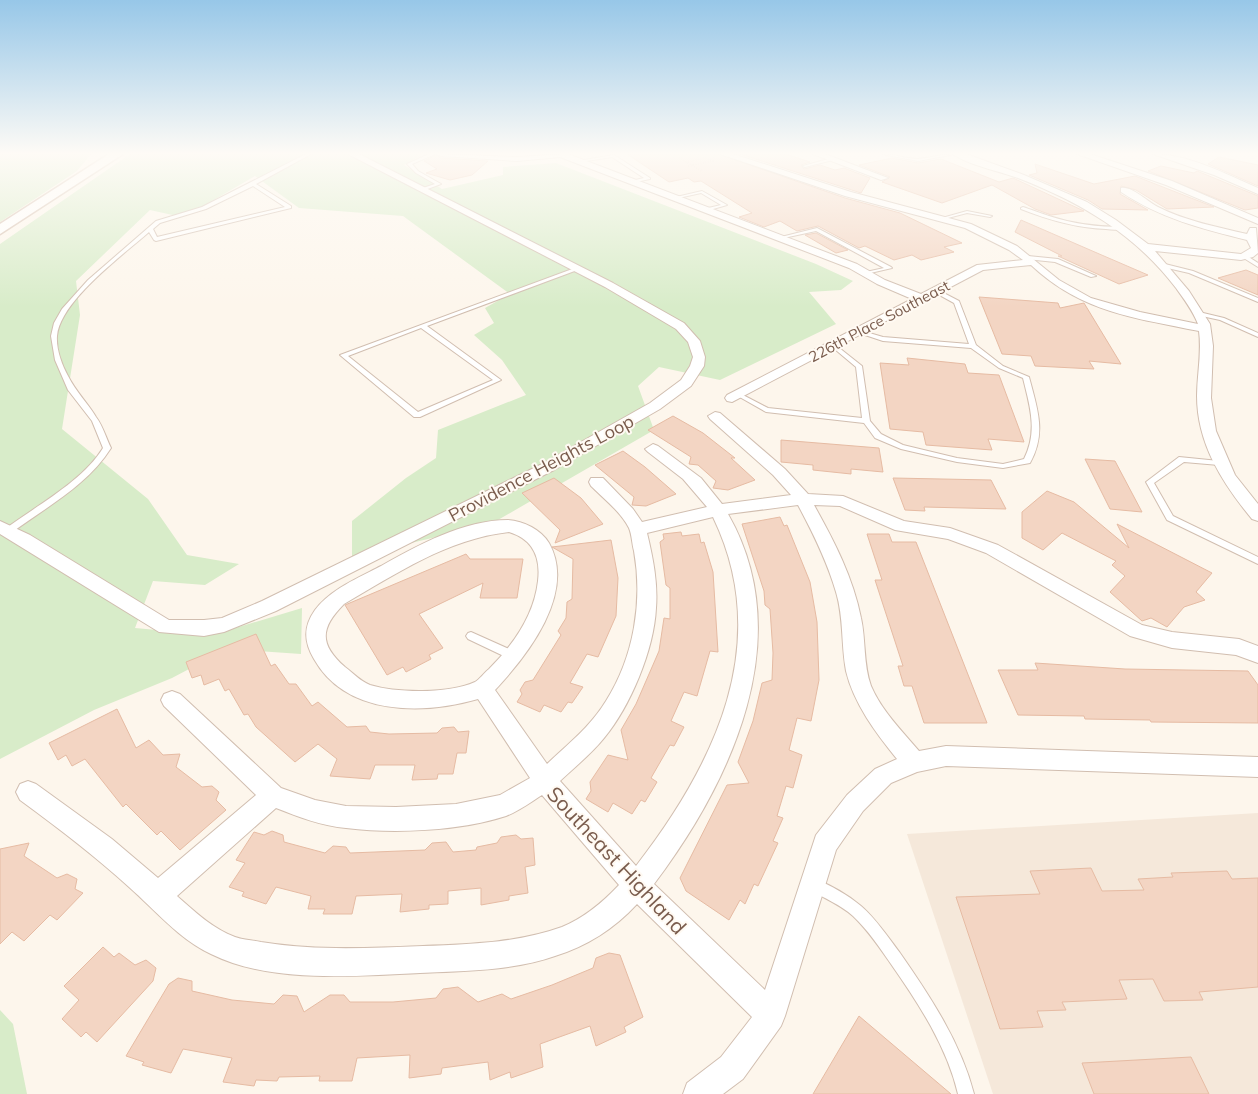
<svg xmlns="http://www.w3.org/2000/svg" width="1258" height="1094" font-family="Mulish,sans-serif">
  <rect width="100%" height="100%" fill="#fdf6ec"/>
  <path fill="#f5e8da" d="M1258,813V1094H993L907,834Z"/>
  <path fill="#d8ecc9" d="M0,154H91L77,171L0,222Z
    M130,154H417L422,155L404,165L442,189L503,175V167L556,163L816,264L853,281L841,290L809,292L836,324L720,380L659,367L638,386L654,430L491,524L352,557V521L406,478L436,458L438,430L526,395L502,360L474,335L494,323L485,308L510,294L403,216L299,208L255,176L200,208L177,216L150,210L76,281L80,315L62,429L148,499L187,555L239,564L205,585L153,581L135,628L212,635L302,608L301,654L227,649L172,678L94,710L0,759V244Z
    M0,1010L13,1024L27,1094H0Z"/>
  <path fill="#f3d5c3" stroke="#e6bba3" d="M627,154H718L845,198L900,213L962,243L944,247L954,252L921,260L912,255L894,260L865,246L859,248L818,226L797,231L780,221L764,227L739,217L752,213L701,181L694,182L688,178L669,182Z
    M740,154H786L810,162L801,165L804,169L820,165L835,170L844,168L870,178L861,193Z
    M436,155L441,158L488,161L472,175L450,180L426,173L437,169L424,161Z
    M1219,157L1258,165V186L1208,164Z
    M892,158L918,163L941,159L999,182L1013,178L1084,211L1051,215L1035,209L992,185L942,203L882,182L890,177L859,165Z
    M1035,164L1094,184L1135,176L1214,207L1167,209L1136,190L1121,186L1120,194L1148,210L1102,209L1088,200L1029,175L1037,173Z
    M1161,166L1194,173L1197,171L1258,196V208L1245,210L1148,171Z
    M1021,220L1097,253L1148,275L1119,284L1058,256H1062L1015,232Z
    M816,233L848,250L836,253L805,235Z
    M1246,270L1258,275V295L1218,278Z
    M979,297L1058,303L1060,308L1084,303L1121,364L1089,361L1094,369L1035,366L1031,356L1002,354Z
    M907,358L965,364L968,373L999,375L1024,442L988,439L992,450L926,445L923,432L890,429L880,363L909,365Z
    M673,416L703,433L735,458H731L755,480L728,490L713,488L716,481L698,465L689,464L691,457L648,430Z
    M781,440L879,448L883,472L851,469V474L813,470V465L781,462Z
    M623,451L645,467L676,494L646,506L632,505L634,497L595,465Z
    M1085,459L1115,461L1142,512L1110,509Z
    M554,478L581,498L603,524L555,543L560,530L522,493Z
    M893,478L991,480L1006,509L924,507L925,511L905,510Z
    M1047,491L1074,502L1129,548L1117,524L1212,573L1196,592L1205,600L1184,607L1167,627L1151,618L1142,621L1110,592L1125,576L1112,565L1116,561L1062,533L1043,550L1022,538V512Z
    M780,517L784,526L787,525L810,582L817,622L819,680L811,721L797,718L789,750L802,755L793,788L786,786L777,816L783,818L773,841L778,843L758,886L754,884L745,904L740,900L729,920L686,891L680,878L727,785L749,783L738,762L753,721L762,683L772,680L773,653L770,609L765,605L764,591L742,524Z
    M681,532L682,536L699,534L701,543L704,542L713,572L718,652L710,651L697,696L684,692L671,721L684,727L674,746L670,745L651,778L657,782L645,802L641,800L632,814L613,803L608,812L586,799L591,791L590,782L608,755L628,760L621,730L636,704L659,651L664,618L670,619V588L666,585L660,542L664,539L663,534Z
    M867,534H889L892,542H916L987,723H924L912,686H904L898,666H903L875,580H882Z
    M611,540L618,578L616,616L598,657L587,654L570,683L583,687L572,703L568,702L561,712L544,705L540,712L517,702L522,694L520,690L525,682L533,680L561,635L558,631L566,618L567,602L572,599L573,559L552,547Z
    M466,554L470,559H523L517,598H480L483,583L419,614L443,648L429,655L431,659L406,672L403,667L387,675L345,605Z
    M256,634L271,666L275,664L289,684H296L312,706L318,702L347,727L366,726L370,732L389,734L437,733L442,728L454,727L458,732L469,731L466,753H457L453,774H438L437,779L412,780L415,765H375L370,779L330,776L337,759L318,744L295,762L256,727L248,714L244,715L229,689L225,691L219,679L204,685L201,675L192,678L186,662Z
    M1035,663L1125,669L1248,671L1258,685V723L1151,722L1150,720L1085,719L1084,716L1018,715L998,670H1038Z
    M117,709L136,748L149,740L163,755L180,754L176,767L202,787L212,786L219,792L216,800L226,810L180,850L161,831L157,835L126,804L123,807L85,759L72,766L66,755L58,760L49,743Z
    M272,831L283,835L284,842L325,853L333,846L346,847L350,853L425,850L432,843L446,842L453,852L476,850L477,847L497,843L501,837L516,835L521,839L533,838L535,865L525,867L528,893L509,896V900L481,905V888L448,891V904L429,905V909L400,912L402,894L356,896L352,914H323L325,909H308L311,896L276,887L266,904L242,896L244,892L229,887L245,863L236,860L254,832L264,835Z
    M29,843L24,856L57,878L67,874L77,879L75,889L83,893L57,920L50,915L24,941L12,932L0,944V849Z
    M1091,868L1102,891L1144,890L1138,879L1173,877L1171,873L1227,871L1232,879L1258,878V987L1199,992L1203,1000L1164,1001L1153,979L1119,980L1127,999L1062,1002L1066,1010L1037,1011L1043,1027L1000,1029L956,897L1040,894L1030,871Z
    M103,947L114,957L119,953L135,965L146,960L156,968L153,981L97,1042L86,1032L81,1037L62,1019L79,1000L64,986Z
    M609,953L620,955L643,1017L624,1027L626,1032L596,1046L590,1026L540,1044L543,1067L511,1078L510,1072L490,1080L488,1062L442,1068L441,1074L409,1078L410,1055L357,1058L352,1081H319L320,1076L279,1077L277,1081L256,1080L254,1086L223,1082L232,1058L183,1049L171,1073L142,1065L144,1062L126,1056L169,984L178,978L192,981V991L232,1000L274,1004L283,995L297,996L304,1012L330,995H344L350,1002H393L436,998L443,989L458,987L478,1002L502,994L511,999L552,985L593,968L596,958Z
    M859,1016L951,1094H813Z
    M1191,1057L1209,1094H1094L1082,1063Z"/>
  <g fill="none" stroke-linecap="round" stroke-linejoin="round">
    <defs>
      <path id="lane" d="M306,154H311L256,184L291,206V208L156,241L154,240L149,232C123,255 60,301 57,336C56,349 62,365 68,376C76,392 87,402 96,417C103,426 106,438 111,448C88,485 45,508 11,533H5L4,531L5,529C36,506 83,481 103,448L92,421L68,390L55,360L51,336L54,323L62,309L88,280L156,221L202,207ZM253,186L285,207L157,237L153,229L160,223L206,209Z
        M429,154H435L412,164L418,171L441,184L422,191L420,189L435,184L416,173L407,164Z
        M882,154C894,154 906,159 918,159C931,158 942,154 955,154L918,161Z
        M614,155L650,178V179L631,183V181L644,178L612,157L580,162L578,161Z
        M832,158L833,160L805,167L803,166Z
        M702,191L727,205L706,211H704V209L721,205L701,193L674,199L672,198Z
        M1023,207C1032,210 1040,213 1049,216C1073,224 1098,227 1123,227L1125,228C1120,230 1113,230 1106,229C1077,228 1049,220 1021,209V208Z
        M967,211L992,216L990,217L967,213L944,219L942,218Z
        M817,228L891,267L892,268L866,274V272L884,268L816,231L779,239L777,238Z
        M1244,254L1258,263V267L1242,257L1241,256Z
        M1028,256L1058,259L1096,276L1091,277L1055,262L1026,259V257Z
        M1165,264L1193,271L1258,298V302L1189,273L1163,267L1162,266Z
        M575,268L580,269L427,326L501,380L420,417H414L340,355ZM421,328L493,380L418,412L348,356Z
        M936,289L959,301L976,345L1003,366L1029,377C1037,408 1047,433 1030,463L1003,468L957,462L901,449L875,438L864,423L766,412L736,395L739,393L741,394L768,408L862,418L856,367L831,346L830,345L833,343L862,366L870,421L881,434L903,445L957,458L1003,464L1024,459C1038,431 1030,407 1023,378L999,368L971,348L883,341L856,332L859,330L883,337L969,344L954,303L934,292V290Z
        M1199,312L1224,318L1258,333V337L1220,320L1197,315L1196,314Z
        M1179,457L1219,461L1223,463L1219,465L1184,462L1154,483L1173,516L1258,557V564L1167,520L1146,482Z
        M471,632L518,653L519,656L518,659L514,660L510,659L468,639L466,636L468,633Z
        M815,879C830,885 848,895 861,906C876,919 888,937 900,953C930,996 961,1043 974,1094H958C947,1047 919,1004 891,964C880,948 868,930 853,916C841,905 824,898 810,890L809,885L810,880Z"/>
      <path id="street" d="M348,154H359L613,283L684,323L700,341L705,357L704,366L691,386L660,409L554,470L276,611L224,632L204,636L159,632L0,534V521L30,535L169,620H204L222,618L262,601L542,464L650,403L681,380L690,366L693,357L688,342L676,329L605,287Z
        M437,154L517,157L568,154L857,264L885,280L921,294L977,265L1023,260L1009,250L965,228L845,196L720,154H733L851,192L971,224L1017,246L1059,280L1091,298L1140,312L1198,324C1193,311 1184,299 1176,288C1135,234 1080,202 1018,178C999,171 968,165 953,154H966L1024,175L1087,202L1116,220L1148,244L1241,254L1251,248L1247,240C1202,229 1160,218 1121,192V188C1132,186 1148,202 1158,207C1186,221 1217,227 1247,234L1250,228H1256L1258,253L1253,257L1241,260L1155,251L1189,291L1210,324L1213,346L1211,398L1216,431L1235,475L1258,504V521L1252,519C1223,484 1197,444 1197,396C1197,375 1202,353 1199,331C1134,318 1081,312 1031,265L983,270L732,402L727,401L725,398L727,395L912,299L877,284L849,268L560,157L517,161L441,156Z
        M813,154H825L888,178L881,180Z
        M1077,154H1090L1172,181L1258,218V224L1166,185Z
        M1153,154C1188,154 1226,174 1258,188V194L1214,175Z
        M715,412L720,413L785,469L808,494L843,496L904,521L950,528L998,545L1142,625L1172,632L1239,639L1258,646V663L1236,655L1172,648L1130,636L986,553L948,539L895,530L840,506L814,505C834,541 853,577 861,618C866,640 863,664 871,686C881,710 902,731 919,751L946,746L1258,757V777L946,766L917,772L891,783L863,811L836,850L785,1016L781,1026L743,1079L723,1094H683L687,1083L721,1057L752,1017L637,904C614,929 587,946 555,956C512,971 465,971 420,973C354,976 271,984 211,954C179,939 155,910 129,887C95,856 57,827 20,800L16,792L20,784L28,781L36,784L112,839L158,878L256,795L164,706L161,700L164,694L172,691L180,694L281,788L315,800L346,806L396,807L456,804L500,795L530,778L478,699C423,715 346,716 314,659C304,642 303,627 315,610C331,589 358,578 381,566C418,545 464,520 508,520C524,521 541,530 549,543C577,593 527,656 495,690L547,764C568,744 591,726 606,701C634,657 643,601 634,551C632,544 632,535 629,528C621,512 604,499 591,486L589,482L591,478H603L633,509L642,522L707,507L683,479L648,452L645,449L653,444L658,446L701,478L722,504L791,495L773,475L710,419L708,416ZM798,505C813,533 827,561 836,592C844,618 841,645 846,671C854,704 876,733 897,759L875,769L847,795L816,835L765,990L654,884C731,782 799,638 728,514ZM713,517C774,643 715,764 636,866L560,781C575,767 591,754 604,738C630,707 654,650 656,608C658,583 653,558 647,533ZM509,532C532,539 541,556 538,581C534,616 513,645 489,669C484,673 480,679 475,682C449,694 396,693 370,685C360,681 353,673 345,667C319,644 320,628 344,604C396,574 447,539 509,532ZM542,795L619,885C603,902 584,918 562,927C518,943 469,944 423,946C369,948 315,951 261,942C253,940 243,940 235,937C213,929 194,911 177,896L276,808C299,817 322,826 346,828C394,834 460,831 506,816C519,811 531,802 542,795Z"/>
      <path id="secondary" d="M109,154H123L0,234V224Z"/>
    </defs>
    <use href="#lane" stroke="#d1beb0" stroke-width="2"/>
    <use href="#street" stroke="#d1beb0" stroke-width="2"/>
    <use href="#secondary" stroke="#d6c0b0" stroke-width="3"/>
    <path stroke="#d9b8a5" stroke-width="2" stroke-dasharray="0.5 2" stroke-linecap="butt" d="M679,158L702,171
      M686,162L704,158L713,161L688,166"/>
    <use href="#lane" fill="#fff" fill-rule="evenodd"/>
    <use href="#street" fill="#fff" fill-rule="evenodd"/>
    <use href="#secondary" fill="#fff" fill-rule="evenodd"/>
  </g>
  <linearGradient id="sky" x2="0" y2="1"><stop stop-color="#97c7e8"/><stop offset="0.5" stop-color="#fefbf6"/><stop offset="1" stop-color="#fefbf6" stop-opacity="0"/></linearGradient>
  <rect width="1258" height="307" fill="url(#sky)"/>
  <g text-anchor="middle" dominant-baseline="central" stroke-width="4" stroke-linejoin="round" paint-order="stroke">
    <g font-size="15" fill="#7a5c4d" stroke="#fffaf3">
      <text transform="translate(879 321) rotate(-28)">226th Place Southeast</text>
    </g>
    <g font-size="18" fill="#7a5c4d" stroke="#fffaf3">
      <text transform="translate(541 468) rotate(-28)">Providence Heights Loop</text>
    </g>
    <g font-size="21" fill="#7a5c4d" stroke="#fffaf3">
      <text transform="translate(617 860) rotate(47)">Southeast Highland</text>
    </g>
  </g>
</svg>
